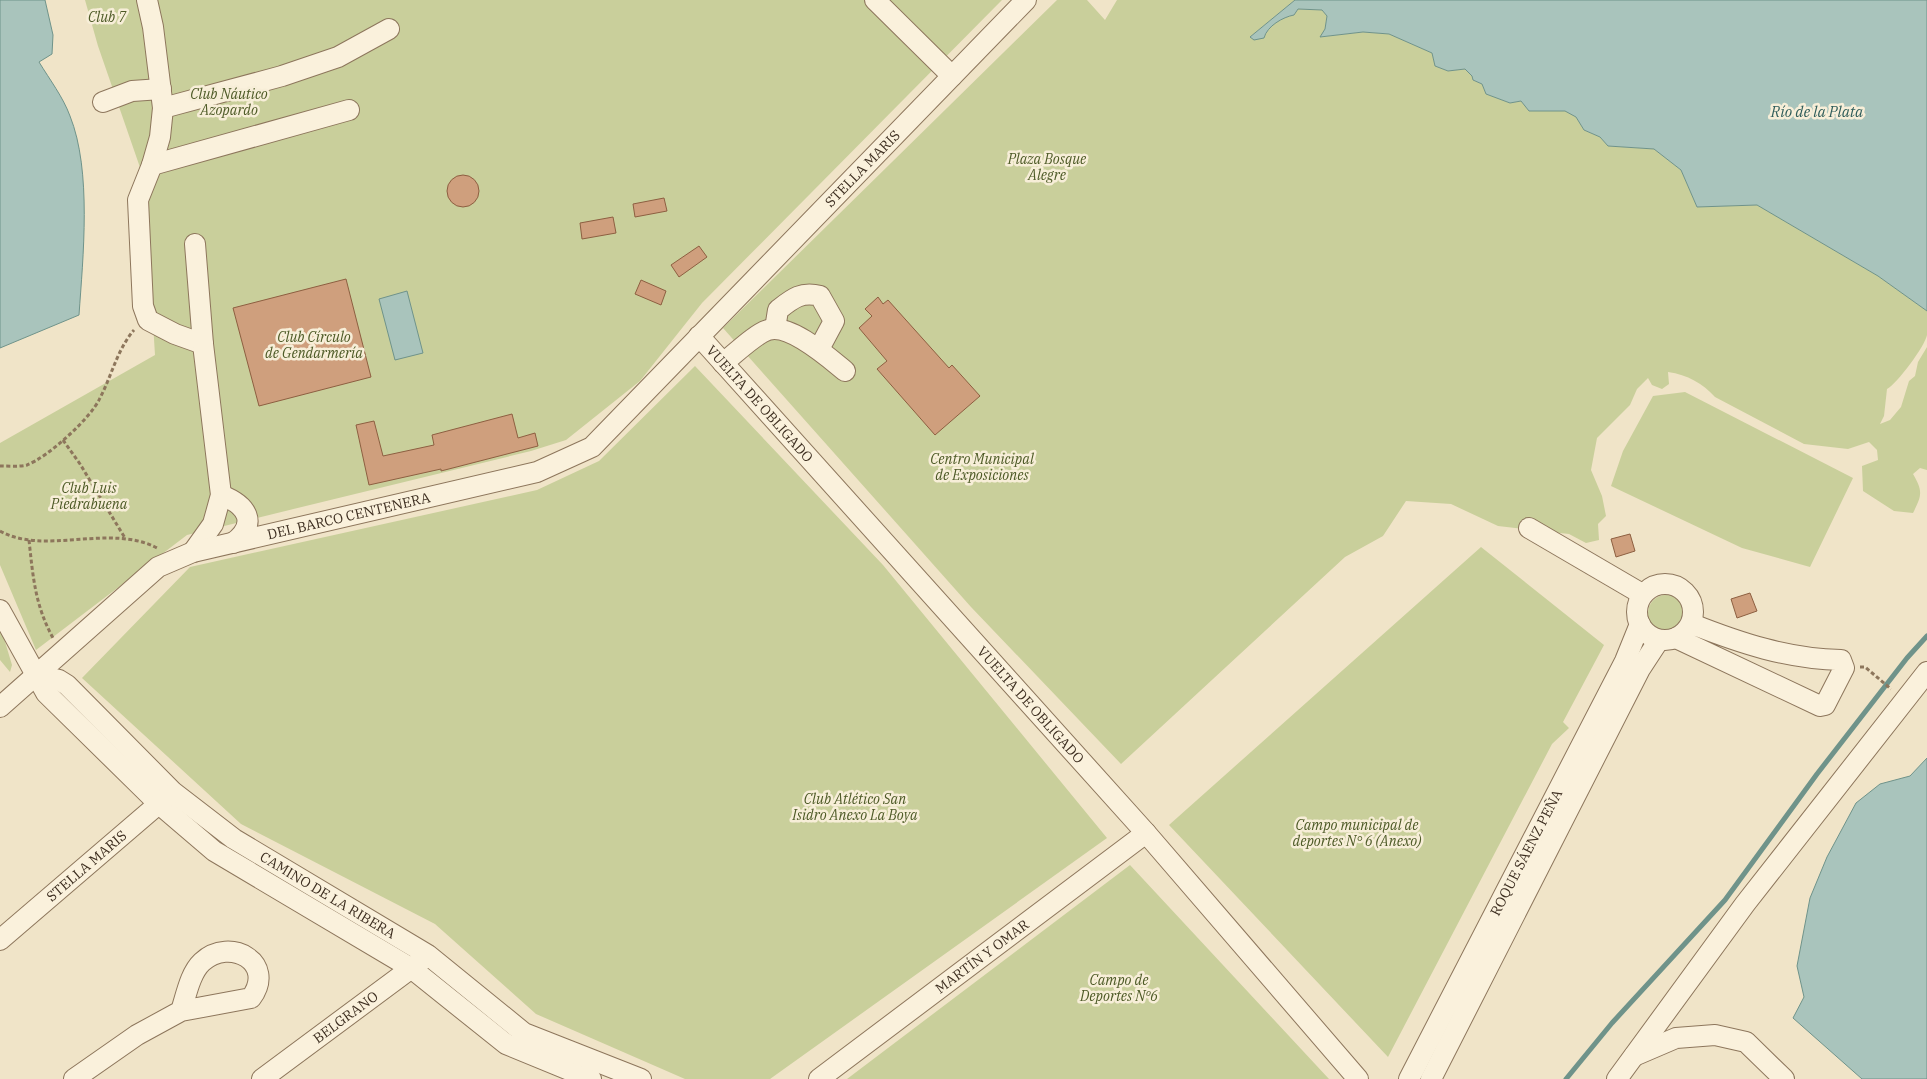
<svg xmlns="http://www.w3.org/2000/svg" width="1927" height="1079" font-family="'IBM Plex Serif',serif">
  <rect width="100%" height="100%" fill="#f0e4c8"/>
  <path fill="#c9cf9b" d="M85,0H1002L702,303L640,381L566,440L531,451L187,535L36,650L0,565V443L155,355L144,179L98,46Z
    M1057,0H1087L1105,20L1117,0H1295L1250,37L1264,38C1267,26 1282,17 1294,15L1298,9L1322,10L1327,16L1325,29L1321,37L1363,32L1389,34L1432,53L1435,66L1448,71L1465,69L1472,76L1473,80L1482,84L1486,94L1510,103L1521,101L1529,111L1565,110L1576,117L1584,130L1600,137L1608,146L1654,149L1681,170L1697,207L1757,205L1878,276L1927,311C1927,319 1927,328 1927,335C1925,346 1897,384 1887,389L1884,416L1880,424L1890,420L1901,407L1909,381L1915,376L1918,362L1927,347V470L1920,468L1913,474C1923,491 1922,495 1913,513L1894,511L1863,491L1862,466L1878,460L1877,450L1869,442L1848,449L1804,444L1715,397C1702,383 1688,375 1668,372L1669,384L1662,389L1652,385L1648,378L1637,389L1630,405L1597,438L1591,470L1602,496L1606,516L1598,524L1599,540L1586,543L1569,534L1498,526L1451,504L1406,501L1383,536L1345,557L1121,764L971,607L723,328Z
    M695,366L883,565L1107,838L770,1079H685L536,1014L435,924L241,824L82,678L190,567L537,490L599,461Z
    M1685,392L1853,478L1810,567L1742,548L1611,486L1623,451L1653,396Z
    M1481,547L1604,645L1563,722L1569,728L1552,744L1388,1057L1169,825Z
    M1648 613a18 18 0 1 1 36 0a18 18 0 1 1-36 0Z
    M0,625L12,665L10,672L0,660Z
    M1130,865L1329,1079H847Z"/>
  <path fill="#a9c4bc" stroke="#6f938a" d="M0,0H45L53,35L52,54L39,62C50,80 63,97 70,116C92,171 83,257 79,315L0,348Z
    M1295,0H1927V311L1878,276L1757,205L1697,207L1681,170L1654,149L1608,146L1600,137L1584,130L1576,117L1565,111H1529L1521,101L1510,103L1486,94L1482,84L1473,80L1472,76L1465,69L1448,71L1435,66L1432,53L1389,34L1363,32L1320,37L1325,29L1327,16L1322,10L1298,9L1294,15C1283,17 1267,26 1264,38L1254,40L1250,37Z
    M407,291L423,353L395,360L379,299Z
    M1927,758V1079H1862L1793,1018L1804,997L1797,966L1810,898L1827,857L1856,803L1880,784L1910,776Z"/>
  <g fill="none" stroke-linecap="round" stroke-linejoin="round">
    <path stroke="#6f938a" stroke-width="5" d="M1566,1079L1612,1023L1725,900L1817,774L1907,658L1927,636"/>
  </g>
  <path fill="#cf9f7d" stroke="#8d5f41" d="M447 191a16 16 0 1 1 32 0a16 16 0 1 1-32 0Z
    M664,198L667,211L635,217L633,204Z
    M613,217L616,233L582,239L580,223Z
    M699,246L707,257L679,277L671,265Z
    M346,279L371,377L259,406L233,308Z
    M641,280L666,291L661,305L635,294Z
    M878,297L883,304L888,300L949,368L952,365L980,396L935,435L877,369L887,361L859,328L872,316L865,309Z
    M512,414L518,438L535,433L538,446L441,471V469L369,485L356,425L374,421L383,456L434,445L432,435Z
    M1630,534L1635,551L1616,557L1611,539Z
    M1750,593L1757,611L1737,618L1731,599Z"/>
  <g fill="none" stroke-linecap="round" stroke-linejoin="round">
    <defs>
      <g id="minor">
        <path d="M147,0L153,27L163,108L160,137L152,165L138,200L143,306L148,320L175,334L203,344"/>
        <path d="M875,0L952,76"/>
        <path d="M103,102L132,91L161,89"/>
        <path d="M163,108L282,76L338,57L389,29"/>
        <path d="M152,165L349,110"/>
        <path d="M775,329L778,310C792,299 801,291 820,296L834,321L819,349"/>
        <path id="s1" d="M699,336L1146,833L1358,1079"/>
        <path d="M723,363C735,354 755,334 768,330C790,323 829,358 845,371"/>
        <path d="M221,495C247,505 259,523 233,543"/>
        <path d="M1529,528L1642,594"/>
        <path d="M193,552L213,524L221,495L203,344L195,244"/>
        <circle cx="1665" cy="612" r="28"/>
        <path d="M0,610L46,693L159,804L214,851L411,968L506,1044L591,1079"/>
        <path d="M1676,638L1820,706L1825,705L1844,668L1841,660C1788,659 1740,643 1692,624"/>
        <path id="s2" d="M38,675L59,680L67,685L173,792L234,839L428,955L524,1033L641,1079"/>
        <path id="s3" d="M0,707L158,567L193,552L537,472L592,447L1026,0"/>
        <path id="s4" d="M0,940L169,795"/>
        <path d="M1634,1056L1676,1038L1715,1035L1746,1042L1784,1079"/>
        <path d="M74,1079L137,1035L181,1011L251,998C277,963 230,936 202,962C190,973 186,996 181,1011"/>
        <path id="s5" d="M262,1079L421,961"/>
        <path id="s6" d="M819,1079L1146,833"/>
        <path id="s7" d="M1409,1079L1625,661L1640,624"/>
        <path d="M1431,1079L1640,669L1659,640"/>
        <path d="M1617,1079L1745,904L1927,672"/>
      </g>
    </defs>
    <use href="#minor" stroke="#8d765c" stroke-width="22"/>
    <path stroke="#8d765c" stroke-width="3" stroke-dasharray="4 2.5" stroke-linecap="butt" d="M63,440L80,464L125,538
      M0,466C8,466 19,467 27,465C48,457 91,418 100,398C112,375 117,350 134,330
      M0,531C44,556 110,523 157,548
      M29,540C33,577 35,605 53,638
      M1860,667H1865L1891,689"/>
    <use href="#minor" stroke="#faf1dc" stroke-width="20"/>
  </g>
  <g text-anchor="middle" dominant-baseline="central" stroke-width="5" stroke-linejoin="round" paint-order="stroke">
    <g font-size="14" font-style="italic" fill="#4d5a26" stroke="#f7eed8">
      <text x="107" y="17">Club 7</text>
      <text x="229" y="94">Club Náutico<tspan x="229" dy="16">Azopardo</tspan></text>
      <text x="1047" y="159">Plaza Bosque<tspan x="1047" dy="16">Alegre</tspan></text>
      <text x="314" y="337">Club Círculo<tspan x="314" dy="16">de Gendarmería</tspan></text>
      <text x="982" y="459">Centro Municipal<tspan x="982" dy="16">de Exposiciones</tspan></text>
      <text x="89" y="488">Club Luis<tspan x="89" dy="16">Piedrabuena</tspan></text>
      <text x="855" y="799">Club Atlético San<tspan x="855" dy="16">Isidro Anexo La Boya</tspan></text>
      <text x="1357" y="825">Campo municipal de<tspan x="1357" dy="16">deportes N° 6 (Anexo)</tspan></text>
      <text x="1119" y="980">Campo de<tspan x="1119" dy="16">Deportes Nº6</tspan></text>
    </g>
    <g font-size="14" fill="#3d2e20" stroke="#f7eed8">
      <text stroke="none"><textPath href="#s3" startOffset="1051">STELLA MARIS</textPath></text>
      <text stroke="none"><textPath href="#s1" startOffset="91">VUELTA DE OBLIGADO</textPath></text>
      <text stroke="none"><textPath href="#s3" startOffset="409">DEL BARCO CENTENERA</textPath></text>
      <text stroke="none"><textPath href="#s1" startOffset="496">VUELTA DE OBLIGADO</textPath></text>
      <text stroke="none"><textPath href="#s7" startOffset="255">ROQUE SÁENZ PEÑA</textPath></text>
      <text stroke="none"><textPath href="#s4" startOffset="114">STELLA MARIS</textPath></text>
      <text stroke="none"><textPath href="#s2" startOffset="368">CAMINO DE LA RIBERA</textPath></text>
      <text stroke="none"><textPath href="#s6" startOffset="204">MARTÍN Y OMAR</textPath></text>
      <text stroke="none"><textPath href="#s5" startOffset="104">BELGRANO</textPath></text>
    </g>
    <g font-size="15" font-style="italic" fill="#2f5d5a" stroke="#f7eed8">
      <text x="1817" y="111">Río de la Plata</text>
    </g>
  </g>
</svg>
